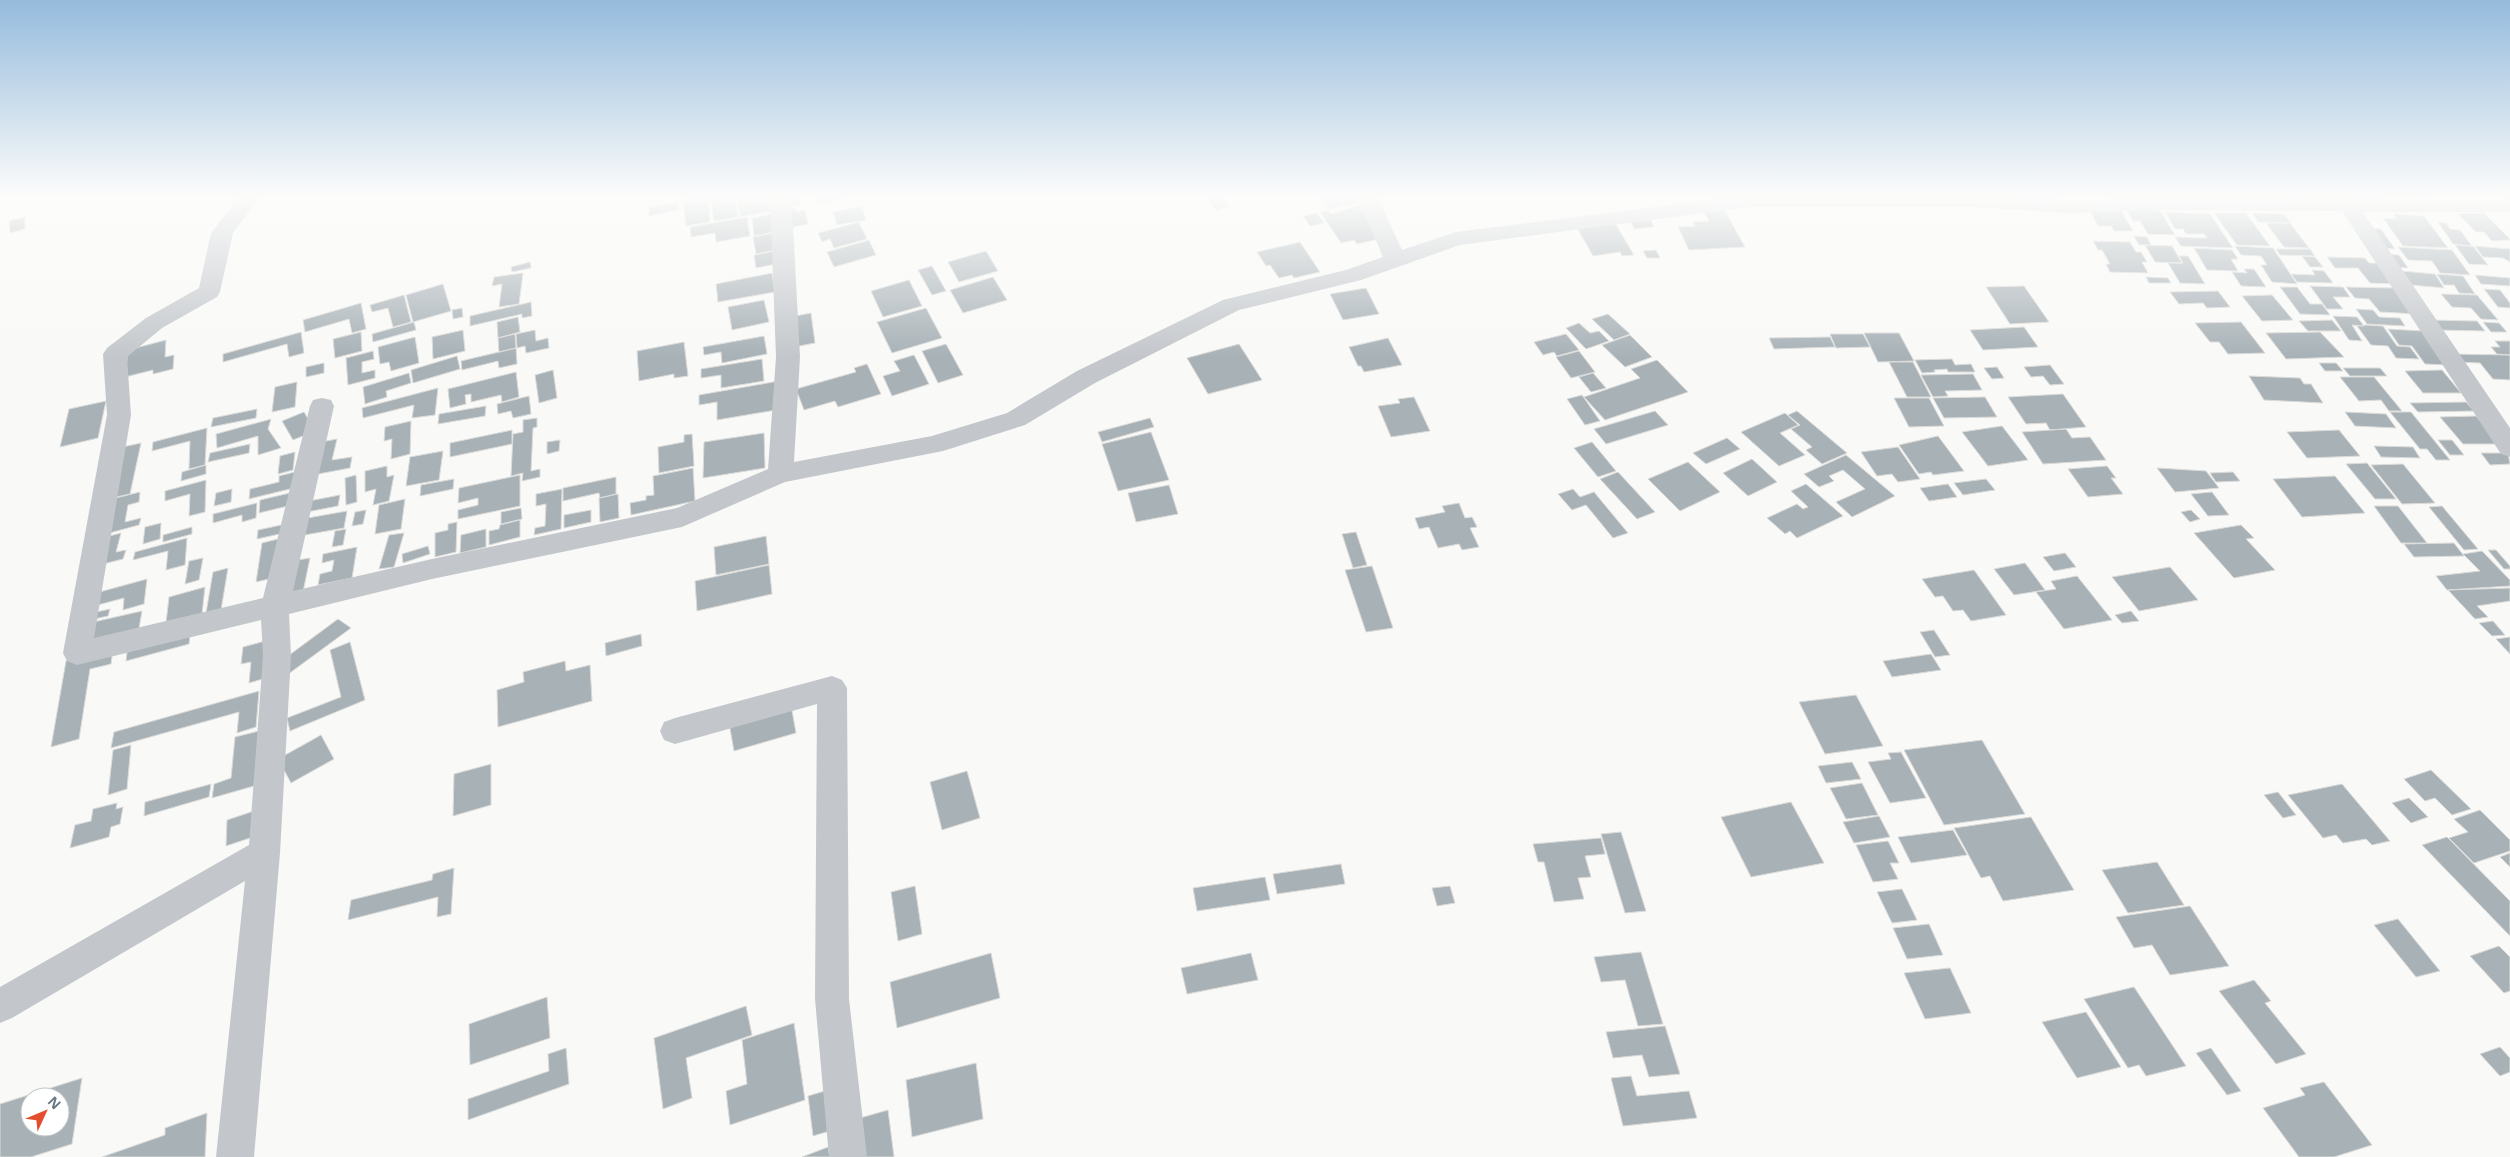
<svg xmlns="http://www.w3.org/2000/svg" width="2510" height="1157" font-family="'Noto Sans',sans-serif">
  <rect width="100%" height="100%" fill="#f9f9f7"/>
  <path fill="#a7b1b6" stroke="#dbdbd9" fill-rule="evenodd" d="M708,196L710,222L686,226L683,200Z
    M710,196H735L738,217L714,221Z
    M737,196H768L771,211L740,217Z
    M782,196H798L800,205L785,207Z
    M816,196H857L819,204Z
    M1205,196H1221L1229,206L1216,210Z
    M1320,196H1361L1365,201L1329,209Z
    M2017,196H2055L2058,200H2020Z
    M678,201L679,210L649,216V208Z
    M1359,205L1383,238L1357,244L1354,240L1341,243L1320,212L1328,210L1331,214Z
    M862,206L866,220L837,225L833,212Z
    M795,208L796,212L805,210L808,224L788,228L784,210Z
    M1724,209L1745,247L1689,250L1678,227L1695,226L1693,222L1709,221L1703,210Z
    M2089,209L2121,210L2133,231H2114L2111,226H2098Z
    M2126,209L2160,210L2175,235L2148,234L2140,221H2133Z
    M2165,212L2210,214L2233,248L2181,246L2175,237L2207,238L2204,234H2186L2183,229H2175Z
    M1317,213L1324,223L1310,226L1303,216Z
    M2214,213H2246L2270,246L2237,245Z
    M2252,213L2284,214L2291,223L2258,222Z
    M2484,213L2510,239V240L2492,241L2484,232H2476L2458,214Z
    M772,214L775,232L754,236L752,218Z
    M2393,214L2424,216L2448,248L2403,246L2383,218L2396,219Z
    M25,217V229L10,233L9,221Z
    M747,217L750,236L716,242L715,233L691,237L690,227Z
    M1650,218L1654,227L1634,229L1630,220Z
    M859,222L867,239L834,248L830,239L822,242L818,233Z
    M2438,222L2446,223L2450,229L2460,230L2472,246L2453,244Z
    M1615,223L1634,255L1622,256L1620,252L1593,256L1577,228Z
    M2266,223H2290L2309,248L2284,247Z
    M2366,228L2381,229L2395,249L2380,248Z
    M773,233L775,250L756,254L753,237Z
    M2134,236L2147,237L2151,245H2139Z
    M869,240L876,255L834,267L827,252Z
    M2093,241L2130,242L2136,252H2141L2147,262H2142L2148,273L2110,272L2106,264H2110L2102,250H2098Z
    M1300,242L1320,272L1294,278L1292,275L1279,278L1270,265L1266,266L1257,252Z
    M2145,245L2172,246L2182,263L2155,262Z
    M2455,245L2473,246L2488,265L2469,264Z
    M2235,246L2273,248L2297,284L2272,282L2261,265H2267L2261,256L2241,255Z
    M2475,246L2510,249V262L2503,258L2483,257Z
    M2398,247L2452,250L2470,275L2440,273L2432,261L2408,260Z
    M2194,248L2232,250L2238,259H2231L2238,271L2207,270Z
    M2276,249H2310L2315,256L2280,255Z
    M1656,250L1660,258H1647L1643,251Z
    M774,251L776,264L756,268L754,255Z
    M986,251L998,271L959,282L948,262Z
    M2384,254L2399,255L2408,268L2393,267Z
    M2179,256H2188L2205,284L2180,283L2168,263H2183Z
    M2302,256L2315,257L2323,267H2310Z
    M2327,257L2365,258L2369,263H2378L2395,284L2370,283L2358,268H2335Z
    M530,262L531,268L512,272L511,267Z
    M932,266L946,291L932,295L918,270Z
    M2244,269H2254L2266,287L2241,286L2232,272L2247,273Z
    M2312,270L2324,271L2333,283L2297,282L2291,274L2315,275Z
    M2402,271L2435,274L2444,288L2411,285Z
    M523,273L519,304L499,307L502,284L492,286L494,277Z
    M772,273L775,292L718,302L716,284Z
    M2437,274L2463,276L2475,294L2459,293L2454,285H2444Z
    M2475,275L2510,278V286L2481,284Z
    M993,277L1007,300L963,313L950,290Z
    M2146,277L2168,278L2171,283H2149Z
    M909,280L922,306L883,317L871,291Z
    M443,284L451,311L413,322L406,295Z
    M2024,286L2049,322L2010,324L1986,287Z
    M2310,286L2343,287L2350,297H2333L2343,309H2327Z
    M2280,287H2297L2310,304H2322L2330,315L2300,314Z
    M2346,287L2397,288L2417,314L2380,312L2369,299L2355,298Z
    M1366,288L1379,314L1343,320L1330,294Z
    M2484,289L2500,290L2510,303V308L2498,307Z
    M2218,291L2230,307L2207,308L2203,303L2179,304L2170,292Z
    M2441,294L2477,295L2498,320L2481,319L2471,308L2452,307Z
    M404,295L411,322L393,327L388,308L372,312L370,305Z
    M2272,295L2293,320L2262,321L2242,296Z
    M764,300L769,322L732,330L728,307Z
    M531,302L532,316L522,318V314L470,326V316Z
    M361,303L366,329L352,333L349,319L305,332L303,320Z
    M462,308L463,317L453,319L452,310Z
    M926,308L942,338L892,353L877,322Z
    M2356,309L2373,310L2379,317L2400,318L2405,326L2367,324Z
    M811,313L815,343L794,347L790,317Z
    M1608,314L1630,334L1614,340L1592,319Z
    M2333,316L2357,317L2364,326L2352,325L2362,341L2349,340Z
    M518,317L520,332L498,338L497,322Z
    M2332,320L2341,331H2308L2299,321Z
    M2430,320L2477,321L2485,331L2438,330Z
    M414,322L416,330L373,342L372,334Z
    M2241,322L2265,353L2228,354L2219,342H2210L2195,323Z
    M2483,322L2499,323L2507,332H2491Z
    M1579,323L1590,333L1599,331L1609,341L1586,349L1566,328Z
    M2366,325L2383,326L2397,346L2410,347L2419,359L2396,358L2388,346L2371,345L2357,326Z
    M2024,327L2038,347L1983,350L1970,330Z
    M2388,329L2424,331L2449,365L2425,364L2412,346L2399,345Z
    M463,330L465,351L433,359L432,337Z
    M535,330L536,341L548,338L549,348L526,353L525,346L517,348L516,334Z
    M301,332L304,353L289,357L287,344L223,362V354Z
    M361,332L362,351L335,358L333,339Z
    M2320,332L2344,357L2286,359L2266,333Z
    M1864,333H1899L1914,361L1878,362Z
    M515,334L516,348L499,352L498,338Z
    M1566,334L1579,350L1557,356L1554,352L1543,355L1534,342Z
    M1830,334H1863L1870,347L1836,348Z
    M1630,335L1652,357L1625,367L1602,345Z
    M764,336L767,354L722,363L721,352L704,355L703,347Z
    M415,337L419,363L391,371L389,362L380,364L378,347Z
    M1830,337L1835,347L1774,349L1769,338Z
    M1388,338L1402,365L1364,372L1361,366H1358L1349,347Z
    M166,340L165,357L174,355L173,369L153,374V370L125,377L128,350Z
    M2495,341H2510V355L2497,354L2491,347H2500Z
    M684,342L688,376L674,378V374L639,381L637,351Z
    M946,344L963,375L938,383L922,351Z
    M1239,344L1262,380L1208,394L1187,358Z
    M516,348L517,364L499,368L498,361L462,370L461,361Z
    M373,351L374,359L362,362V373L375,370V378L348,385L346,358Z
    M1579,351L1595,372L1571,378L1556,357Z
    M2451,354L2510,355V380L2493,379L2480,363L2457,362Z
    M914,355L929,384L892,396L883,376L900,371L894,361Z
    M457,356L460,369L413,383L411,370Z
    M762,359L764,381L721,388V375L701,378V369Z
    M1952,359L1955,365L1971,364L1975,372H1948L1947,369L1934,370L1935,372L1922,373L1915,360Z
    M1657,360L1688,392L1605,420L1584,397L1640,378L1631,369Z
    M1889,362H1913L1931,397H1907Z
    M324,363V373L306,377V367Z
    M2319,363H2336L2343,371H2325Z
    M867,364L881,394L838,407L835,401L804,410L796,389L856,372L854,368Z
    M2050,365L2064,384L2050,385L2043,376L2031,377L2024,367Z
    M1997,367L2004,378L1992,379L1984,368Z
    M2343,368H2380L2387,376H2350Z
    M553,370L557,398L539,403L535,375Z
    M2442,370L2461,393H2423L2405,371Z
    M516,372L519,397L502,402L501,395L471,402V394L465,395L466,404L450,408L448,389Z
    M409,373L411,383L386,391L387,397L365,404L363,387Z
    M1593,373L1606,388L1591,392L1579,377Z
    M1973,374L1982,390L1945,391L1948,396L1933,397L1921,375Z
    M2249,376L2300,378L2304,384H2311L2323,403L2264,400Z
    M2340,377H2374L2402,411H2389L2381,400L2359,401Z
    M779,381L782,409L717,420V402L699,405V395Z
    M297,382L295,407L272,412L275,387Z
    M438,388L435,415L412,418L414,405L363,418L362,408Z
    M2063,394L2086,427L2050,430L2046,423L2026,424L2008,397Z
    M1582,395L1600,421L1585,425L1567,399Z
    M529,396L531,414L513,418L511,411L498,414L497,404Z
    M1414,397L1430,431L1391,437L1378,406L1400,403L1398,399Z
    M1985,397L1997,417L1944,418L1933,398Z
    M1894,398H1929L1944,426L1909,427Z
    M106,401L98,438L60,447L69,409Z
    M2466,402L2474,411L2418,412L2410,403Z
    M486,406L485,416L438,424L439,414Z
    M257,409L256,418L211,427L213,418Z
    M1655,411L1668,425L1606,444L1594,429Z
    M1797,411L1847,453L1822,464L1806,450L1812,447L1791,429L1800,425L1788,415Z
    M304,412L315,431L293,440L282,421Z
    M2345,412L2386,414L2396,428L2355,426Z
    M2390,412H2411L2450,460H2436L2427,449H2420Z
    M1785,413L1798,425L1780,433L1805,455L1779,466L1741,432Z
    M2476,416L2499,444H2463L2440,417Z
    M537,418V427L533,428L531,471L540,469V477L522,481L523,473L511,476L513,434L523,432V420Z
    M1150,418L1154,427L1102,442L1098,432Z
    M271,419L268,429L281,448L258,455V436L217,448L216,434Z
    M411,421L410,454L391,459L392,439L384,441L385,427Z
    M2002,426L2028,460L1988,466L1962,432Z
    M207,428L205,465L189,469L190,441L152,451L153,442Z
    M2066,429L2072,438L2090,437L2106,460L2043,464L2022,432Z
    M512,430V444L450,457V443Z
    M2339,430L2360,456L2307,458L2287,432Z
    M1151,432L1169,480L1118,491L1102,444Z
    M764,433L765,468L703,478L704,442Z
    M692,434L694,466L659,473L658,447L684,442V435Z
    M1938,436L1964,471L1933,475L1931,472L1919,474L1899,445Z
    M1727,438L1740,449L1706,464L1693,453Z
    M337,439L332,460L352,457L350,468L313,475L321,442Z
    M560,440L559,451L547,454V442Z
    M2438,440H2452L2464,455H2450Z
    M1592,442L1616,471L1598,477L1574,448Z
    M141,443L130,494L106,499L118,448Z
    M250,444L249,453L208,462L210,453Z
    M2374,446L2413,447L2420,458L2381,457Z
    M1898,447L1920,479L1898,482L1892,474L1877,476L1861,452Z
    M443,451L439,480L406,486L410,457Z
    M295,452L293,470L278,474L280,456Z
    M2481,453H2508L2510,464L2490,465Z
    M1846,455L1895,496L1852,517L1836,502L1865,489L1843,470L1829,476L1834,481L1819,487L1804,474Z
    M1752,459L1777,482L1748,496L1723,473Z
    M1688,462L1720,492L1680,511L1648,479Z
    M2367,463L2396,499H2375L2346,464Z
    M2403,464L2435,503L2402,504L2371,465Z
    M206,465V474L181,481L182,472Z
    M387,466V477L394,475L389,501L373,505L376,489L365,492V471Z
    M2107,466L2116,478H2111L2123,494L2088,497L2068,469Z
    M693,468L695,501L631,515L630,503L646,500V496L654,495L653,476Z
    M2157,468L2206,471L2219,488L2175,492Z
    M295,472L294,488L249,499L250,489L279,482V476Z
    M1618,472L1655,512L1637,519L1600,479Z
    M2233,472L2240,481L2216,482L2210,473Z
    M356,475L357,502L346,505L345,478Z
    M520,475V506L458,519V510L478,505V498L458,503L459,488Z
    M2335,476L2365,513L2302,517L2273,479Z
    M616,477V494L600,498L599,493L563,501V488Z
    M454,479L453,489L420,496L421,485Z
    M1986,479L1995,490L1963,495L1954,483Z
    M206,480L205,512L189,516L190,494L165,501V491Z
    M1806,484L1843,516L1797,538L1790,531L1785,534L1767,518L1797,504L1803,509L1808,507L1791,491Z
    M1948,484L1957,497L1929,501L1920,488Z
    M1169,485L1178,514L1136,522L1128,493Z
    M232,489L231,502L214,506L216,493Z
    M562,489L561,529L534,535L535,528L545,526L546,504L536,506V494Z
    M1573,489L1580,497L1594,492L1628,533L1613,538L1586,505L1572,510L1558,494Z
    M140,492L139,502L128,505L125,522L141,518L139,525L102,535L108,500Z
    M2212,492L2229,515L2208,516L2191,494Z
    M290,493L288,506L259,513L260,500Z
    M618,494L619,518L600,522L599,498Z
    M340,495L338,506L307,512L309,501Z
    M405,499L401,529L375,534L379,505Z
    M257,503L256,518L242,522V515L213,523V514Z
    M1459,503L1465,518L1472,517L1477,527L1470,528L1479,547L1462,550L1459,544L1438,548L1429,527L1419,529L1415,518L1445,512L1442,506Z
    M2374,506H2398L2427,543H2401Z
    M2442,506L2478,549L2464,550L2429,507Z
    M521,508L522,519L501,524V512Z
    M366,510L363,524L352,526L355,512Z
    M591,510V522L564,528V515Z
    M2191,510L2200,519L2190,522L2181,512Z
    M347,511L344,528L299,536L302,519Z
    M520,520V537L489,545V531L499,529L500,525Z
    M457,522L456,552L435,557V533L448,530V524Z
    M161,523L160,539L143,544L145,527Z
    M286,524L284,533L257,539L258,530Z
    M2241,525L2254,538L2246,539L2275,570L2234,578L2194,533Z
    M192,527V534L163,542V535Z
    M346,529L343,545L332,547L335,531Z
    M486,529V547L460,553L461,535Z
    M1356,532L1367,565L1353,568L1342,534Z
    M121,533L116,552L126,550L123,559L95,566L102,538Z
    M404,533L394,567L379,569L389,535Z
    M766,536L769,564L716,575L714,547Z
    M187,538L185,565L166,570L168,551L133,560L135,552Z
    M282,538L277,577L256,582L262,543Z
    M2454,543L2464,556L2414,557L2404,544Z
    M428,546L430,554L403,563L402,554Z
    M357,547L352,578L318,585L320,574L332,571L334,560L322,563L323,554Z
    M2488,550H2496L2510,566V569H2504Z
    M2482,551L2510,580V586L2447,590L2436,576L2480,571L2463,554Z
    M2065,553L2076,567L2054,571L2043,557Z
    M203,558L199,580L185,584L189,561Z
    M310,558L303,592L284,596L292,561Z
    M2025,563L2045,590L2014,595L1994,569Z
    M769,565L772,594L697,611L695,581Z
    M1372,566L1393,628L1366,632L1345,570Z
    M2170,567L2198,600L2139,611L2112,577Z
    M228,568L221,610L206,613L213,572Z
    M1974,570L2006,615L1971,621L1963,610L1953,611L1943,596L1935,597L1922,579Z
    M2077,576L2112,620L2064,629L2036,592L2056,589L2051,581Z
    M147,579L144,604L123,610L124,598L94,606L96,593Z
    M205,587L202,614L166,623L169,597Z
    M2510,588V601L2477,606L2488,617L2475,619L2448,590Z
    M110,609L108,616L90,620L92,613Z
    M142,611L138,634L84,647L89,623Z
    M2131,611L2139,621L2122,623L2115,615Z
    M338,619L351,628L287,675L288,656Z
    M2493,621L2505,635L2492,636L2479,623Z
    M191,627L189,644L126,661L128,644Z
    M1934,630L1950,655L1935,657L1920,632Z
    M641,634L642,646L606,656L605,643Z
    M2510,637V654L2496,639Z
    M269,640L266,678L249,683L251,662L241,664L243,647Z
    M350,642L365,700L290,731L287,718L341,697L330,650Z
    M113,648L111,664L90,669L79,739L51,747L66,661Z
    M1931,654L1941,670L1892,677L1883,661Z
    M565,661L566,671L590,665L592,701L498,727L497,690L524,682L523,672Z
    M259,691L256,727L237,733L239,712L111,748L114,732Z
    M1856,695L1883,746L1825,754L1799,702Z
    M791,705L796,733L734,751L729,723Z
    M259,731L254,786L212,798L214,784L231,778L235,737Z
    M321,735L334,759L291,783L278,759Z
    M1982,740L2025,814L1944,825L1904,750Z
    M131,745L127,789L108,795L113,750Z
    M1901,752L1926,798L1890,803L1868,762L1891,759L1888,753Z
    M1852,762L1861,779L1826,783L1818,766Z
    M491,764V805L453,816L454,774Z
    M2431,770L2471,809L2452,815L2435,798L2425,801L2404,779Z
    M967,771L980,818L942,830L930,782Z
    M1862,783L1878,815L1846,819L1830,788Z
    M211,784L209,797L144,816L145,802Z
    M2342,784L2390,841L2372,845L2366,839L2343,843L2336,835L2323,838L2288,795Z
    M2278,792L2296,815L2283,818L2264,795Z
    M2409,798L2428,817L2411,823L2392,803Z
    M1791,802L1824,863L1751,877L1721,817Z
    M117,803L116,809L123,807L120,824L111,827L109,837L70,848L75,825L91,821L93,809Z
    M257,810L256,836L226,846L227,820Z
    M2480,810L2510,840V851L2474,863L2449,838L2468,832L2454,819Z
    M1879,816L1890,837L1854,843L1843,822Z
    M2031,817L2074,890L2003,901L1990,876L1981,878L1954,828Z
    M1953,830L1967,855L1911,863L1898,837Z
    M1621,832L1646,911L1625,913L1601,834Z
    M2447,837L2510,901V936L2422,845Z
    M1601,838L1605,854L1585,856L1591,877L1578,878L1584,899L1554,902L1544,862H1538L1533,844Z
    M1888,841L1899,863H1890L1898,879L1873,882L1856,845Z
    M2510,853V867L2500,857Z
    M2157,862L2184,905L2128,913L2102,870Z
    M1341,864L1345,884L1277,894L1273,874Z
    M454,868L451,914L437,917L438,897L348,920L351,900L432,880L433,874Z
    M1265,877L1270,900L1197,911L1193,888Z
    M915,886L922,934L898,941L891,892Z
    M1450,886L1455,903L1437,906L1432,888Z
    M1902,889L1917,920L1892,923L1877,892Z
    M2190,906L2229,966L2170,975L2152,945L2134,948L2116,917Z
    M2398,919L2440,971L2416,977L2374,925Z
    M1929,924L1943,955L1907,959L1893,928Z
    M2499,946L2510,957V991L2504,993L2470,956Z
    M1641,952L1663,1024L1638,1026L1625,980L1601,982L1594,957Z
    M991,953L1000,998L897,1028L890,982Z
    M1251,953L1258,980L1187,994L1181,968Z
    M1950,968L1971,1013L1925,1019L1904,973Z
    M2254,980L2271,1001L2265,1003L2306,1054L2276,1064L2219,991Z
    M2134,987L2186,1066L2146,1076L2139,1065L2128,1068L2084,999Z
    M547,997L550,1038L470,1065L469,1024Z
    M746,1006L752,1035L686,1058L692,1098L663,1109L654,1038Z
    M2086,1012L2121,1067L2077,1078L2042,1022Z
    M794,1023L805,1100L730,1125L726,1091L747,1084L742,1040Z
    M1665,1026L1680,1074L1649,1077L1642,1055L1613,1058L1606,1032Z
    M2500,1047L2510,1058V1072L2500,1076L2480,1054Z
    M566,1048L569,1084L468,1120V1099L549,1071L548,1054Z
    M2211,1048L2241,1091L2227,1095L2196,1053Z
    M976,1063L983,1119L912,1137L906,1080Z
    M1631,1076L1637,1096L1689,1091L1697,1118L1623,1126L1611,1078Z
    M82,1078L72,1144L31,1157H0V1104ZM30,1097H60V1127H30Z
    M2324,1082L2372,1145L2334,1157H2299L2263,1108L2305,1095L2300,1088Z
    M828,1090L833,1130L813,1136L808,1096Z
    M888,1110L894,1157H864L860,1118Z
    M207,1113L205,1157H102L165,1135V1128Z
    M828,1147L830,1157H802Z"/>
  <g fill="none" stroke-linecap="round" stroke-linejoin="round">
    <path fill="#c3c7cb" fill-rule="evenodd" d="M239,196H260L233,233L220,292L217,297L162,328L127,357L131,415L94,638L263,598L310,406L313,400L322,398L331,400L334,406L293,591L432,559L677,508L768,469L776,357L771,224L768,196H788L793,224L800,357L794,462L932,436L1007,413L1077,371L1223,300L1346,270L1383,257L1357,196H1377L1402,250L1456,232L1742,196H1986L2070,201L2146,198L2501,200L2510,197V211L2505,212H2363L2510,428V457L2501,454L2342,211L2146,210L2070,213L1972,207H1749L1460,245L1361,280L1239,310L1095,383L1025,425L943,451L785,482L682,527L432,579L289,614L291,656L280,853L254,1157H216L245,881L12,1018L0,1023V987L249,845L263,656L261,620L77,665L67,661L63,653L107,415L103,354L107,348L146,318L199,288L211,233Z
      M832,676L842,680L847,688L849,999L867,1157H829L815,999L817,704L675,744L664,740L660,731L664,722L675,718Z"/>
  </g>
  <linearGradient id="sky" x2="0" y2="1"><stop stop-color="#95bbdc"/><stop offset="0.55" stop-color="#fcfcfb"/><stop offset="1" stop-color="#fcfcfb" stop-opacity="0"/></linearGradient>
  <rect width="2510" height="358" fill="url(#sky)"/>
  <g transform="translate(45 1112) rotate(46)"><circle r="24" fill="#ffffff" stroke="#c1c9cd"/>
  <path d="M0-4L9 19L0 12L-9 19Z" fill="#e34e2e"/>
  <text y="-8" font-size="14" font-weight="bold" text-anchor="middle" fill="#657782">N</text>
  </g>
</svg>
